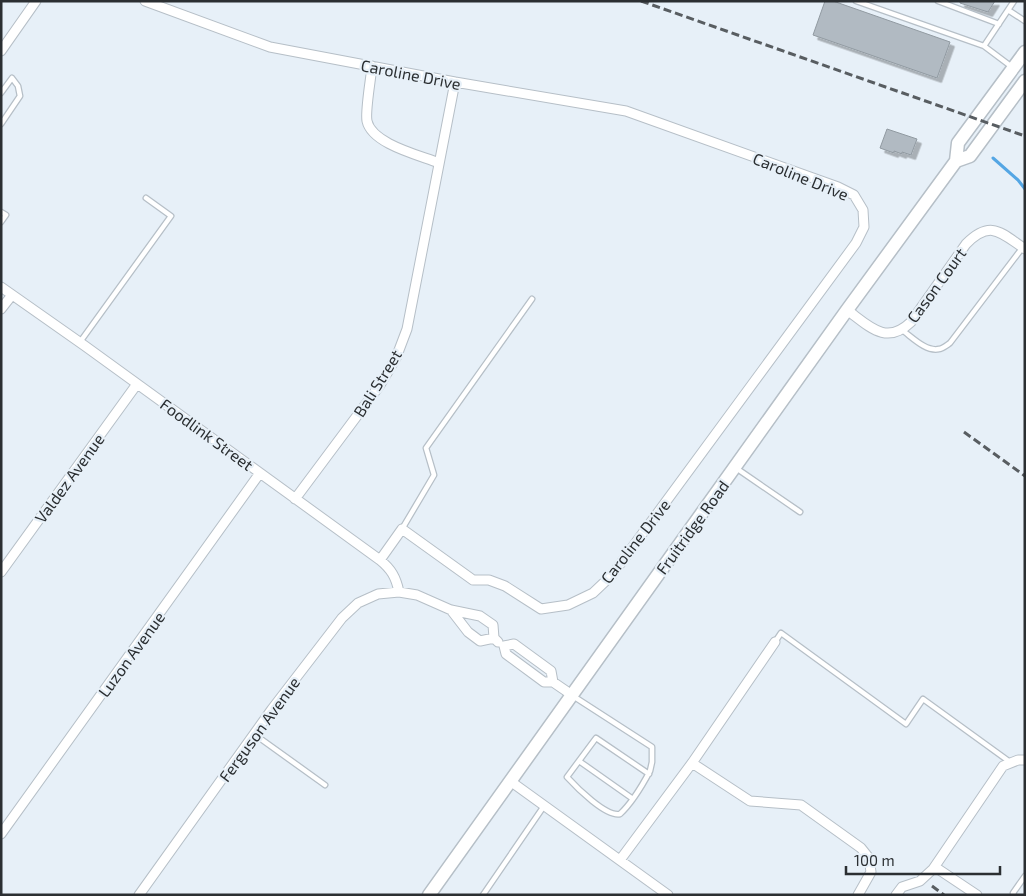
<svg xmlns="http://www.w3.org/2000/svg" width="1026" height="896" font-family="'Exo 2',sans-serif">
  <defs>
    <filter id="shadow"><feDropShadow dx="4.5" dy="4.5" stdDeviation="0" flood-color="#0004"/></filter>
  </defs>
  <rect width="100%" height="100%" fill="#e7f0f8"/>
  <g fill="none" stroke-linecap="round" stroke-linejoin="round">
    <path stroke="#54a6e4" stroke-width="3" d="M993,158L1018,180L1025,189"/>
  </g>
  <path fill="#b1bac2" stroke="#919aa1" filter="url(#shadow)" d="M825,1H833L950,42L937,78L813,35Z
    M960,1H995L988,12L960,3Z
    M887,129L917,139L911,155L902,152V154L894,151V153L880,148Z"/>
  <g fill="none" stroke-linecap="round" stroke-linejoin="round">
    <defs>
      <path id="service" d="M856,1L984,46
        M938,1L999,24
        M1008,10L1025,21
        M1012,67L984,46L1014,1
        M1,93L12,78L18,86L20,96L1,124
        M1,212L6,215L1,222
        M902,330C912,337 926,352 939,349C942,349 947,345 950,343L1023,247
        M80,342L171,216L146,198
        M736,468L800,512
        M402,529L434,475L426,448L532,299
        M775,642L781,633L906,724L923,699L1010,762
        M573,696L652,747V762L650,771C642,786 633,802 620,814C606,817 577,788 567,777L596,738L649,774
        M254,734L325,785
        M579,761L633,799
        M483,895L544,806
        M1014,895L1013,893L1025,876"/>
      <path id="minor" d="M145,1L270,47L455,82L626,111L838,187L854,195L863,210L864,227L856,243L612,575L593,593L568,605L541,609L505,586L489,580H473L402,529L380,560
        M1,51L36,1
        M372,66C371,78 365,111 367,121C372,144 419,155 439,163
        M1,287L85,346L380,560C391,569 396,577 399,592
        M1,309L12,295
        M847,310C869,326 886,346 911,322L966,244C991,219 1001,233 1025,249
        M295,499L380,385L396,358L407,329L455,82
        M1,572L137,384
        M451,610L468,632L480,641L494,638L498,642
        M504,646L514,644L551,671L553,682L572,695
        M504,646L506,654L544,682H553
        M692,763L750,801L801,805L861,848L869,858L871,872L858,895
        M510,781L668,895
        M1,834L260,473
        M620,860L692,763L775,642
        M935,867L977,895
        M139,895L272,709L342,618L358,603L378,594L399,592L417,595L451,610L480,616L493,625L494,638
        M896,895L902,887L920,881L933,869L1003,766L1018,760H1025"/>
      <path id="secondary" d="M956,161L970,156L1025,81
        M429,895L847,310L956,161L958,143L1025,52"/>
    </defs>
    <use href="#service" stroke="#b6bfc7" stroke-width="7"/>
    <use href="#minor" stroke="#b6bfc7" stroke-width="11"/>
    <use href="#secondary" stroke="#b6bfc7" stroke-width="15"/>
    <use href="#service" stroke="#fff" stroke-width="4.5"/>
    <use href="#minor" stroke="#fff" stroke-width="9"/>
    <use href="#secondary" stroke="#fff" stroke-width="12"/>
    <path stroke="#585d61" stroke-width="3" stroke-dasharray="8 4" stroke-linecap="butt" d="M641,1L1025,136
      M964,432L1025,476
      M932,886L944,895"/>
  </g>
  <g text-anchor="middle" dominant-baseline="central" stroke-width="4.5" stroke-linejoin="round" paint-order="stroke">
    <g font-size="16" fill="#2b2f32" stroke="#e7f0f8">
      <text transform="translate(411 74) rotate(11)">Caroline Drive</text>
      <text transform="translate(801 176) rotate(22)">Caroline Drive</text>
      <text transform="translate(936 285) rotate(-54)">Cason Court</text>
      <text transform="translate(377 383) rotate(-58)">Bali Street</text>
      <text transform="translate(207 434) rotate(36)">Foodlink Street</text>
      <text transform="translate(69 478) rotate(-54)">Valdez Avenue</text>
      <text transform="translate(692 527) rotate(-54)">Fruitridge Road</text>
      <text transform="translate(635 541) rotate(-52)">Caroline Drive</text>
      <text transform="translate(131 654) rotate(-54)">Luzon Avenue</text>
      <text transform="translate(259 729) rotate(-54)">Ferguson Avenue</text>
    </g>
  </g>
  <rect width="1026" height="896" fill="none" stroke="#2b2f32" stroke-width="5"/>
  <path d="M846 866v8h154v-8" fill="none" stroke="#2b2f32" stroke-width="2.5"/>
  <text x="854" y="866" font-size="15" fill="#2b2f32" stroke="#e7f0f8" stroke-width="4" paint-order="stroke">100 m</text>
</svg>
